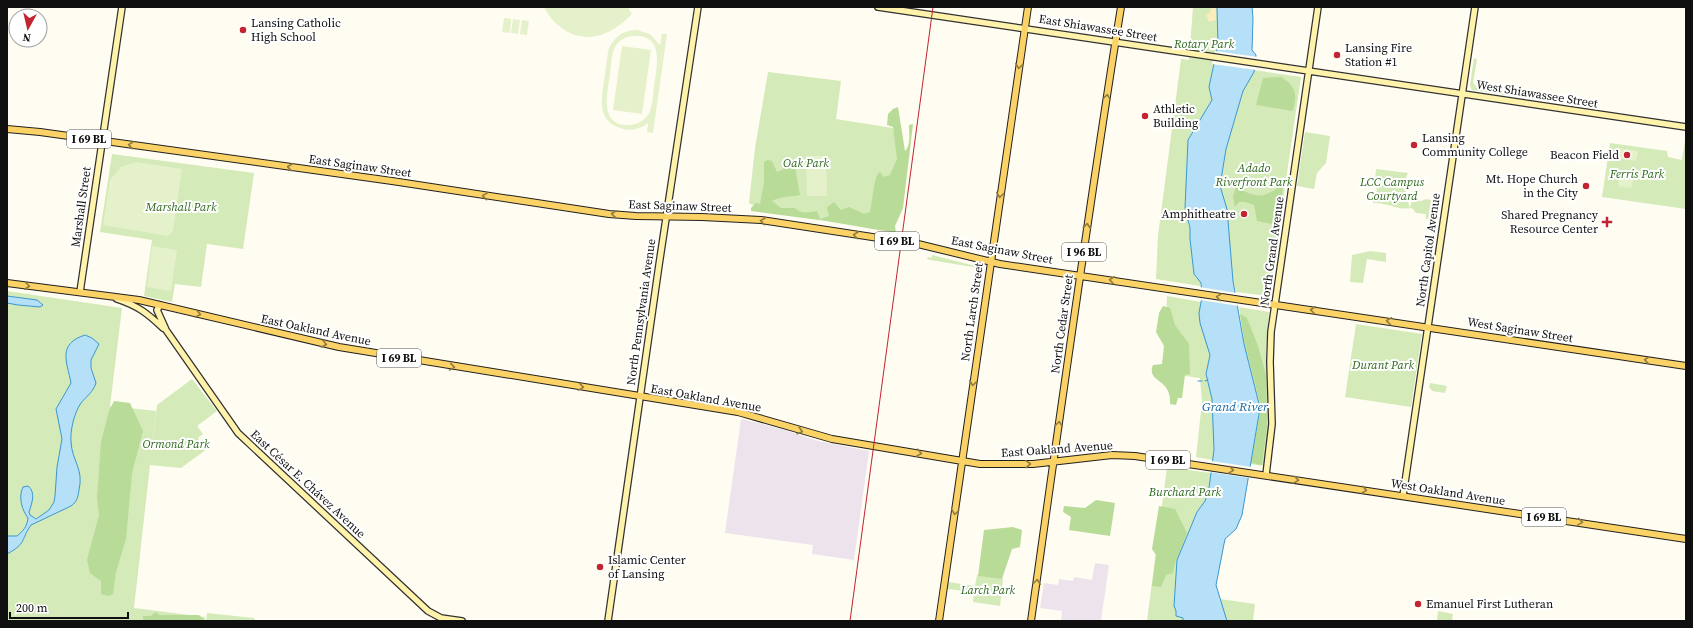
<svg xmlns="http://www.w3.org/2000/svg" width="1693" height="628" font-family="'Source Serif 4',serif">
  <rect width="100%" height="100%" fill="#fffcf1"/>
  <path fill="#ece3ed" d="M741,419L778,428L818,441L869,451L854,560L812,554L813,545L725,533Z
    M1095,563L1109,565L1101,621H1061L1062,611L1040,608L1044,583L1058,585L1059,579L1073,581L1074,577L1092,580Z"/>
  <path fill="#d4eab9" d="M1193,7H1217L1218,45L1209,87L1212,100L1188,140L1185,208L1220,186L1226,149L1243,91L1254,70L1301,77L1269,296L1236,292L1233,281L1188,223L1190,228V239L1194,274L1201,283L1200,286L1156,279L1158,236L1181,59L1189,60Z
    M1474,58L1477,59L1473,83L1477,88L1525,95L1526,98L1472,90L1470,85Z
    M768,72L841,81L836,119L893,128L900,162L877,228L761,210L749,203L755,148Z
    M1305,132L1330,136L1326,163L1317,173L1314,189L1297,186Z
    M1686,133V209L1602,197L1610,143L1667,151L1668,157L1682,160Z
    M112,154L254,173L243,249L207,244L201,287L175,284L172,302L144,296L152,240L100,232Z
    M1376,169L1408,173C1403,181 1407,200 1410,208L1412,200L1421,201L1426,199L1431,200L1428,219H1426V214L1416,213L1412,208C1398,211 1387,202 1373,203V197L1377,190L1375,183Z
    M1370,251L1386,253V262L1367,259L1363,283L1350,282L1352,255Z
    M929,255L928,257L932,258V255L979,267V268L930,260L927,259Z
    M7,291L122,308L110,406L156,411L134,608L205,617V621H7Z
    M1167,296L1201,302V308L1199,313L1210,355L1206,374L1212,399L1214,425V450L1213,460L1196,457L1202,402L1200,378L1164,373Z
    M1239,307L1269,312L1266,352L1269,423L1264,466L1250,464L1260,408L1244,345Z
    M1356,324L1422,334L1411,407L1345,397Z
    M192,379L217,411L197,426L203,434L198,438L207,449L181,468L150,465L157,405Z
    M1430,383L1447,386L1445,393L1432,391L1431,389L1429,388Z
    M1167,467L1211,473L1209,488L1205,501L1197,512L1177,560L1174,606L1183,618V621H1147Z
    M977,575L1003,579L1000,606L973,602L974,592L947,589L948,582L975,586Z
    M1220,599L1255,604L1253,621H1226Z
    M1438,611L1453,614L1452,621L1437,620Z
    M207,613L254,618L255,620L254,621H206Z"/>
  <path fill="#b8db98" d="M1281,77C1297,87 1297,94 1293,111L1256,105L1263,78Z
    M898,107L905,151C911,145 909,133 909,125L913,124L903,208L895,226L896,233L826,221L751,211V208L756,203L760,204L764,183V162L768,160L772,161L777,172L782,170L787,164H792L795,167L800,195C791,197 780,196 772,201L781,208H795C801,215 809,212 817,211L820,219L829,216L827,207L834,202L841,210L849,207L864,214L870,212C873,202 873,176 880,172L884,177L890,175L897,159L893,127L887,125L888,114L893,109Z
    M1280,186L1283,188L1277,218L1272,224L1257,221L1254,205L1245,202H1239L1235,207L1233,196L1236,187C1255,197 1262,200 1280,186Z
    M1163,306L1170,308L1175,325L1189,344L1190,374L1185,375L1182,398H1178L1176,405L1170,404C1170,400 1170,395 1168,391C1164,380 1147,379 1153,365L1162,364L1164,346L1156,332L1159,313Z
    M1240,314L1247,318L1258,346L1266,375L1267,426L1262,465L1251,463L1261,407L1245,344Z
    M114,401L130,403L143,431L132,473L126,539L116,572L113,594L108,596L101,594V581L90,573L87,560L99,515L97,498L101,442L109,411Z
    M1096,500L1115,503L1110,536L1069,530L1071,517L1063,512L1064,506L1085,508Z
    M1159,506L1175,509L1187,533L1175,563L1173,573L1166,575L1161,587L1152,586L1156,555L1152,549Z
    M1013,527L1022,530L1020,547L1012,549L1002,579L978,576L984,530Z
    M155,612L160,615H199L205,621H143V616H151Z"/>
  <path fill="#fbecbc" d="M1211,7H1216V20L1209,22L1206,14L1210,13Z"/>
  <path fill="#e5f1cb" fill-rule="evenodd" d="M544,7H628L632,14C612,35 585,47 559,26C552,20 548,15 544,7Z
    M504,18L511,19L510,33L502,32Z
    M513,19L520,20L518,34L511,33Z
    M522,20L529,21L527,35L520,34Z
    M637,30L650,34L660,45L662,34H667L653,133L647,132L648,123C640,129 630,132 620,128C595,120 602,95 605,75C606,66 607,56 609,48C615,36 624,30 637,30ZM631,36C665,33 657,65 654,86C653,95 653,107 648,115C643,121 637,125 629,125C599,126 607,94 610,75C611,66 611,53 616,45C620,40 625,37 631,36Z
    M622,46L651,50L642,114L613,110Z
    M1617,148L1638,151L1636,161L1615,158Z
    M806,156H826L827,196H807Z
    M136,162L182,169L173,231L168,236L103,225L110,180L121,167Z
    M1621,173H1628L1633,181L1631,188L1620,187L1618,184Z
    M152,246L177,250L171,291L147,287Z"/>
  <path fill="#b5e0f7" stroke="#3a98cf" d="M1217,7H1252L1253,18L1252,50L1256,55L1254,72L1243,91L1226,149L1220,186L1227,209L1233,281L1244,344L1260,408L1242,515L1236,529L1225,539L1216,585L1227,621H1183V618L1176,616V611L1174,606L1177,560L1197,512L1205,501L1209,488L1214,450L1212,399L1206,374L1210,355L1200,323L1199,313L1202,297L1201,283L1194,274L1190,239V228L1185,208L1188,140L1212,100L1209,87L1218,45Z
    M7,296L37,300L43,305L40,307L18,305L7,303Z
    M85,335L92,338L99,344L91,360V368L96,383C93,392 87,396 81,403C74,413 70,431 71,442C72,461 84,469 79,490C78,497 77,502 71,506L31,525C20,541 27,543 7,554V536H17C23,531 27,527 28,518C22,510 18,497 23,487L28,486C36,492 32,503 29,512L30,515L36,519L49,510L54,502L55,496L57,467L62,439L56,409L71,383C67,362 57,344 85,335Z"/>
  <path fill="#fffcf1" d="M1215,51L1258,57L1256,70L1212,64Z
    M1199,287L1237,293L1239,306L1200,300Z
    M1211,461L1252,467L1250,478L1209,472Z"/>
  <g fill="none" stroke-linecap="round" stroke-linejoin="round">
    <path stroke="#3a98cf" stroke-width="1" d="M1198,381H1202
      M1205,381L1208,380"/>
    <defs>
      <path id="secondary" d="M878,7L1686,127
        M80,292L122,7
        M117,299C138,306 147,313 163,328
        M160,305L157,310L166,330L238,433L428,611L441,618L462,621
        M1266,475L1272,424L1270,362L1271,332L1318,7
        M1403,496L1475,7
        M608,621L659,265L698,7"/>
      <path id="primary" d="M7,129L40,132L392,181L609,214L636,216L702,217L761,220L918,244L1000,264L1686,366
        M7,283L139,300L339,347L738,412L832,439L980,464H1033L1112,455L1135,456L1686,539
        M939,621L1028,7
        M1031,621C1060,416 1088,211 1121,7"/>
    </defs>
    <use href="#secondary" stroke="#313131" stroke-width="8"/>
    <use href="#primary" stroke="#202020" stroke-width="8"/>
    <use href="#secondary" stroke="#fff3ac" stroke-width="5.5"/>
    <use href="#primary" stroke="#fad266" stroke-width="6"/>
    <path stroke="#c22430" stroke-width="1" d="M850,621L933,7"/>
  </g>
  <defs><path id="oneway-chevron" d="M-2-3.5L2.5 0L-2 3.5" fill="none" stroke-width="1.6" stroke-linecap="round" stroke-linejoin="round"/></defs>
  <g stroke="#907a3f">
    <use href="#oneway-chevron" transform="translate(1019 66) rotate(98)"/>
    <use href="#oneway-chevron" transform="translate(1107 97) rotate(-81)"/>
    <use href="#oneway-chevron" transform="translate(131 145) rotate(-172)"/>
    <use href="#oneway-chevron" transform="translate(290 167) rotate(-173)"/>
    <use href="#oneway-chevron" transform="translate(1000 195) rotate(98)"/>
    <use href="#oneway-chevron" transform="translate(485 196) rotate(-171)"/>
    <use href="#oneway-chevron" transform="translate(614 214) rotate(-174)"/>
    <use href="#oneway-chevron" transform="translate(763 221) rotate(-172)"/>
    <use href="#oneway-chevron" transform="translate(1087 226) rotate(-84)"/>
    <use href="#oneway-chevron" transform="translate(856 235) rotate(-172)"/>
    <use href="#oneway-chevron" transform="translate(1112 280) rotate(-172)"/>
    <use href="#oneway-chevron" transform="translate(27 286) rotate(7)"/>
    <use href="#oneway-chevron" transform="translate(1219 297) rotate(-171)"/>
    <use href="#oneway-chevron" transform="translate(1313 310) rotate(-173)"/>
    <use href="#oneway-chevron" transform="translate(198 314) rotate(13)"/>
    <use href="#oneway-chevron" transform="translate(1389 321) rotate(-172)"/>
    <use href="#oneway-chevron" transform="translate(324 344) rotate(12)"/>
    <use href="#oneway-chevron" transform="translate(1647 360) rotate(-172)"/>
    <use href="#oneway-chevron" transform="translate(452 367) rotate(9)"/>
    <use href="#oneway-chevron" transform="translate(973 383) rotate(98)"/>
    <use href="#oneway-chevron" transform="translate(581 387) rotate(9)"/>
    <use href="#oneway-chevron" transform="translate(1059 424) rotate(-82)"/>
    <use href="#oneway-chevron" transform="translate(800 431) rotate(16)"/>
    <use href="#oneway-chevron" transform="translate(919 453) rotate(10)"/>
    <use href="#oneway-chevron" transform="translate(1028 464) rotate(-3)"/>
    <use href="#oneway-chevron" transform="translate(1231 470) rotate(9)"/>
    <use href="#oneway-chevron" transform="translate(1296 480) rotate(9)"/>
    <use href="#oneway-chevron" transform="translate(1364 490) rotate(8)"/>
    <use href="#oneway-chevron" transform="translate(955 512) rotate(98)"/>
    <use href="#oneway-chevron" transform="translate(1580 522) rotate(9)"/>
    <use href="#oneway-chevron" transform="translate(1037 582) rotate(-82)"/>
  </g>
  <g fill="#c22430" stroke="#fff" stroke-width="1.5">
    <circle cx="243" cy="30" r="4"/>
    <circle cx="1337" cy="55" r="4"/>
    <circle cx="1145" cy="116" r="4"/>
    <circle cx="1414" cy="145" r="4"/>
    <circle cx="1627" cy="155" r="4"/>
    <circle cx="1586" cy="186" r="4"/>
    <circle cx="1244" cy="214" r="4"/>
    <path d="M1605 216h4v4h4v4h-4v4h-4v-4h-4v-4h4z"/>
    <circle cx="600" cy="567" r="4"/>
    <circle cx="1418" cy="604" r="4"/>
  </g>
  <g text-anchor="middle" dominant-baseline="central" stroke-width="4" stroke-linejoin="round" paint-order="stroke">
    <g fill="#fff" stroke="#575757" stroke-width="1">
      <rect x="67" y="130" width="44" height="18" rx="3"/>
      <rect x="875" y="232" width="44" height="18" rx="3"/>
      <rect x="1062" y="243" width="44" height="18" rx="3"/>
      <rect x="377" y="349" width="44" height="18" rx="3"/>
      <rect x="1146" y="451" width="44" height="18" rx="3"/>
      <rect x="1522" y="508" width="44" height="18" rx="3"/>
    </g>
    <g font-size="11" font-weight="bold" fill="#0f0f0f">
      <text x="89" y="139">I 69 BL</text>
      <text x="897" y="241">I 69 BL</text>
      <text x="1084" y="252">I 96 BL</text>
      <text x="399" y="358">I 69 BL</text>
      <text x="1168" y="460">I 69 BL</text>
      <text x="1544" y="517">I 69 BL</text>
    </g>
    <g font-size="12" fill="#0f0f0f" stroke="#fff" text-anchor="start">
      <text x="251" y="23">Lansing Catholic<tspan x="251" dy="14">High School</tspan></text>
      <text x="1345" y="48">Lansing Fire<tspan x="1345" dy="14">Station #1</tspan></text>
      <text x="1153" y="109">Athletic<tspan x="1153" dy="14">Building</tspan></text>
      <text x="1422" y="138">Lansing<tspan x="1422" dy="14">Community College</tspan></text>
      <text x="1619" y="155" text-anchor="end">Beacon Field</text>
      <text x="1578" y="179" text-anchor="end">Mt. Hope Church<tspan x="1578" dy="14">in the City</tspan></text>
      <text x="1236" y="214" text-anchor="end">Amphitheatre</text>
      <text x="1598" y="215" text-anchor="end">Shared Pregnancy<tspan x="1598" dy="14">Resource Center</tspan></text>
      <text x="608" y="560">Islamic Center<tspan x="608" dy="14">of Lansing</tspan></text>
      <text x="1426" y="604">Emanuel First Lutheran</text>
    </g>
    <g font-size="12" fill="#0f0f0f" stroke="#fff">
      <text transform="translate(1098 28) rotate(9)">East Shiawassee Street</text>
      <text transform="translate(1537 94) rotate(9)">West Shiawassee Street</text>
      <text transform="translate(360 166) rotate(8)">East Saginaw Street</text>
      <text transform="translate(680 206) rotate(2)">East Saginaw Street</text>
      <text transform="translate(81 207) rotate(-82)">Marshall Street</text>
      <text transform="translate(1002 250) rotate(11)">East Saginaw Street</text>
      <text transform="translate(1428 250) rotate(-82)">North Capitol Avenue</text>
      <text transform="translate(1272 251) rotate(-82)">North Grand Avenue</text>
      <text transform="translate(641 312) rotate(-82)">North Pennsylvania Avenue</text>
      <text transform="translate(972 312) rotate(-82)">North Larch Street</text>
      <text transform="translate(1062 324) rotate(-82)">North Cedar Street</text>
      <text transform="translate(316 330) rotate(12)">East Oakland Avenue</text>
      <text transform="translate(1520 330) rotate(9)">West Saginaw Street</text>
      <text transform="translate(706 398) rotate(10)">East Oakland Avenue</text>
      <text transform="translate(1057 449) rotate(-4)">East Oakland Avenue</text>
      <text transform="translate(308 484) rotate(43)">East César E. Chávez Avenue</text>
      <text transform="translate(1448 492) rotate(9)">West Oakland Avenue</text>
    </g>
    <g font-size="12" font-style="italic" fill="#2f681d" stroke="#fff">
      <text x="1204" y="44">Rotary Park</text>
      <text x="806" y="163">Oak Park</text>
      <text x="1254" y="168">Adado<tspan x="1254" dy="14">Riverfront Park</tspan></text>
      <text x="1637" y="174">Ferris Park</text>
      <text x="1392" y="182">LCC Campus<tspan x="1392" dy="14">Courtyard</tspan></text>
      <text x="181" y="207">Marshall Park</text>
      <text x="1383" y="365">Durant Park</text>
      <text x="176" y="444">Ormond Park</text>
      <text x="1185" y="492">Burchard Park</text>
      <text x="988" y="590">Larch Park</text>
    </g>
    <g font-size="13" font-style="italic" fill="#1569a3" stroke="#fff">
      <text x="1235" y="406">Grand River</text>
    </g>
  </g>
  <rect width="1693" height="628" fill="none" stroke="#0f0f0f" stroke-width="16"/>
  <g transform="translate(28 28) rotate(188)"><circle r="19" fill="#ffffff" stroke="#9f9f9f"/>
  <path d="M0-3L7 15L0 10L-7 15Z" fill="#c22430"/>
  <text y="-6" font-size="11" font-weight="bold" text-anchor="middle" fill="#0f0f0f">N</text>
  </g>
  <path d="M10 612v6h118v-6" fill="none" stroke="#0f0f0f" stroke-width="2"/>
  <text x="16" y="612" font-size="12" fill="#0f0f0f" stroke="#ffffff" stroke-width="3" paint-order="stroke">200 m</text>
</svg>
